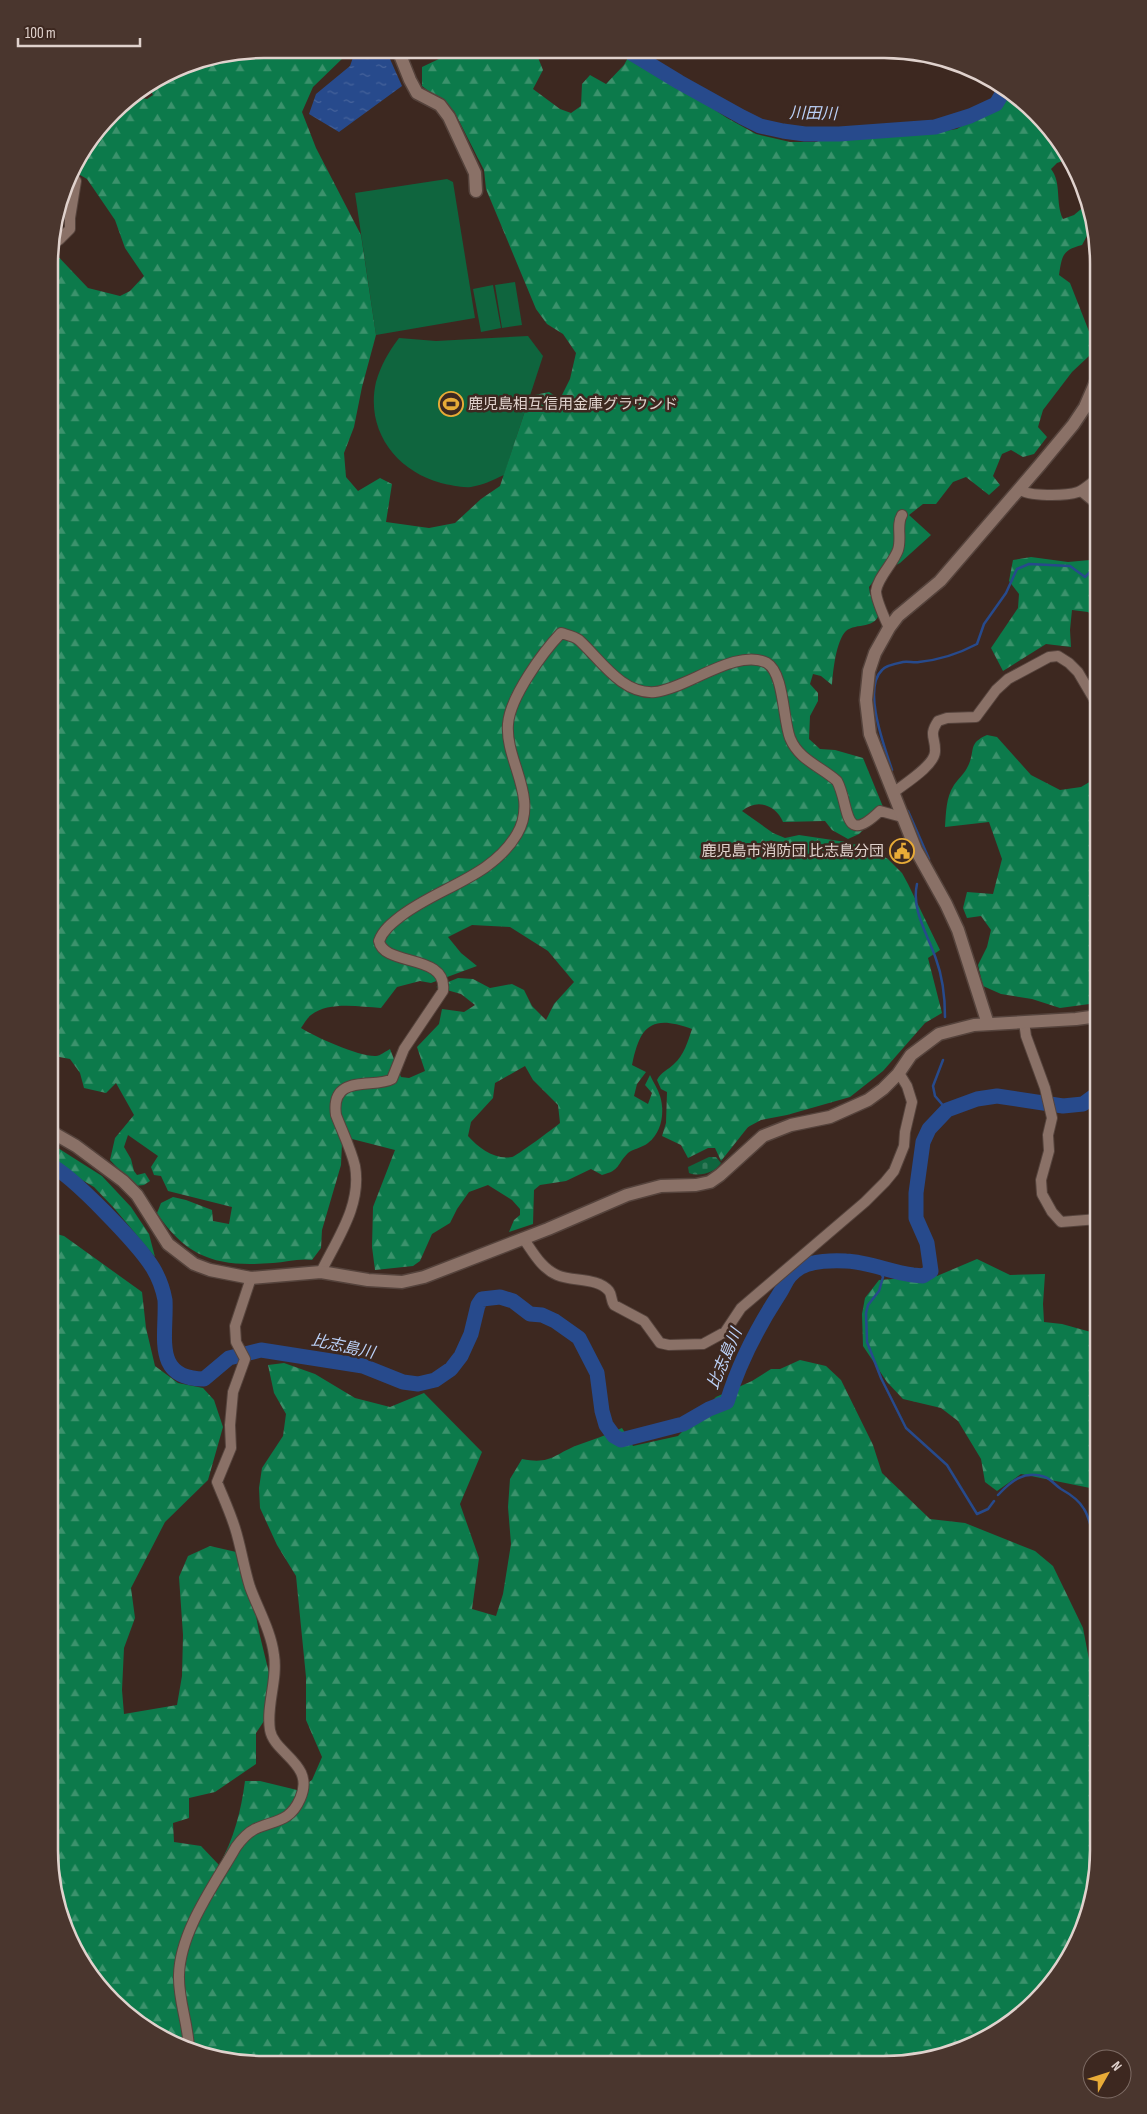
<svg xmlns="http://www.w3.org/2000/svg" width="1147" height="2114" font-family="'Sofia Sans Condensed','Noto Sans JP',sans-serif">
  <defs>
    <pattern id="forest-firs" width="22" height="20" patternUnits="userSpaceOnUse" patternTransform="scale(1.25)"><rect width="22" height="20" fill="#0c7a4b"/><path d="M5 1l3.5 6h-7zM16 11l3.5 6h-7z" fill="#3b926c"/></pattern>
    <pattern id="cemetery-stones" width="16" height="16" patternUnits="userSpaceOnUse" patternTransform="scale(1.25)"><rect width="16" height="16" fill="#0f653e"/><path d="M2 7V4a2 2 0 0 1 4 0v3zM10 15v-3a2 2 0 0 1 4 0v3z" fill="#327a59"/></pattern>
    <pattern id="water-ripples" width="26" height="14" patternUnits="userSpaceOnUse" patternTransform="scale(1.25)"><rect width="26" height="14" fill="#274a8c"/><path d="M2 4q2-2 4 0t4 0M15 11q2-2 4 0t4 0" fill="none" stroke="#46639b"/></pattern>
  </defs>
  <rect width="100%" height="100%" fill="#3d2820"/>
  <path fill="#0f653e" d="M447,179L453,182L475,318L376,335L355,193Z
    M515,282L522,325L502,328L495,285Z
    M493,285L501,328L481,332L473,289Z
    M528,336L543,356L504,475C493,480 483,485 471,487C462,488 450,485 441,483C396,471 365,430 376,382C381,365 389,351 399,338L436,341Z"/>
  <path fill="url(#forest-firs)" fill-rule="evenodd" d="M264,49H349L344,57L313,87L302,112L316,148L361,235L376,335L362,387L354,427L344,453L346,477L358,491L380,478L392,484L386,522L429,528L455,523L481,499L500,486L530,396L549,392L560,399L570,379L576,353L563,334L547,324L536,309L486,189L484,170L454,111L422,86V67L441,58L436,50H535L543,70L533,89L560,109L571,113L581,106L582,84L590,75L606,84L624,65L630,54L727,118L756,134L790,142H816L864,127L920,135L957,129L989,109L1003,88C1011,93 1019,97 1026,103C1038,115 1066,143 1068,159L1057,163L1051,169C1062,183 1055,203 1063,219L1074,215L1087,204L1088,234L1082,245C1062,250 1062,256 1059,275L1070,283L1092,339L1089,356L1072,372L1043,410L1038,427L1047,437L1034,454L1023,457L1011,450L1002,454L993,476L1000,485L989,495L966,477L953,482L936,504H923L909,515L931,535L900,563L878,575L869,587L870,594L880,610C877,631 856,622 846,631C836,641 833,671 832,685L821,676L813,674L810,684L818,693V701L810,716L809,739L820,749L835,750L863,758L888,819L878,815L859,834L848,839L832,830L825,821L783,822C776,805 757,798 742,811L773,833L785,838L799,835L846,842L868,848L888,859L902,873L908,884L940,950L928,958L942,1013L925,1023L883,1071L850,1097L787,1115L761,1120L748,1127L721,1161L715,1148H708L688,1158L681,1145L662,1136L666,1123L667,1092L661,1089L657,1080C661,1072 668,1070 674,1064C684,1055 688,1041 692,1029C651,1014 640,1026 632,1065L646,1072L637,1084L634,1096L648,1104L652,1093L645,1085L650,1075C653,1082 658,1089 660,1096C665,1112 662,1132 648,1143C642,1148 632,1149 628,1153C616,1165 621,1170 602,1175L591,1169L566,1181L540,1185L534,1190L533,1224L509,1232L514,1220L520,1215V1209L512,1200L488,1185L469,1192L457,1209L450,1223L432,1234L420,1261L413,1266L375,1270L372,1247L373,1207L395,1150L352,1139L342,1143L341,1165L322,1230L321,1248L312,1260C299,1258 286,1262 273,1263C220,1267 188,1260 157,1213L161,1203L173,1197L186,1200L212,1210L213,1221L229,1224L232,1207L168,1191L161,1176L154,1175L151,1167L158,1156L128,1135L124,1147L131,1159L134,1171L137,1175L145,1173L150,1181L144,1185L135,1186L110,1160L115,1138L134,1115L116,1083L106,1093L84,1088L80,1073L70,1059L54,1056L50,1104L51,249L88,288L120,296L130,291L144,276L125,248L115,220L87,179L75,172L78,159L121,104L137,97L147,99L153,95L149,86L182,65ZM472,925L510,927L548,951L574,982L554,1004L546,1020L532,1006L524,990L512,984L490,988L473,979L458,978L436,987L461,994L475,1005L464,1012L442,1009L439,1024L417,1047L425,1071L409,1078L401,1077L390,1049C386,1051 380,1056 376,1056C360,1057 315,1037 301,1028C304,1024 307,1018 311,1015C329,1001 360,1007 381,1008L397,987L420,981L431,983L477,966L461,953L448,937ZM525,1066L533,1080L558,1105L560,1123C554,1128 515,1157 512,1157C494,1160 479,1148 468,1136L471,1122L493,1098L495,1083Z
    M1098,528V622L1088,612L1072,610L1070,630L1071,647L1046,644L1003,671L991,648L1018,608L1019,594L1009,581L1013,560L1031,557L1068,562L1090,560Z
    M987,735L997,737L1031,775L1060,790L1081,787L1098,777L1097,1003L1060,1008L1032,999L1001,994L983,986L978,965L987,947L991,930L981,916L967,918L963,908L967,892L993,894L1002,859L989,822L945,827C946,813 946,797 954,785C959,778 965,773 968,766C976,750 967,744 987,735Z
    M50,1143L102,1176L131,1207L149,1234L155,1257L114,1208L94,1187L50,1161Z
    M49,1232L64,1236L142,1292L146,1328L155,1366L178,1383L203,1388L214,1400L223,1427L208,1480L165,1522L131,1588L135,1618L124,1648L122,1690L124,1714L177,1705L182,1676L183,1635L179,1577L188,1556L210,1546L245,1554L259,1632L270,1677L266,1718L256,1733V1764L215,1792L189,1798V1818L173,1823L174,1842L201,1846L219,1865C234,1839 241,1811 245,1781H260L297,1790L312,1780L322,1757L306,1720V1677L296,1576L277,1545L260,1508L259,1488L262,1468L283,1436L286,1414L274,1393L268,1365L284,1363L315,1374L355,1398L390,1407L424,1393L482,1452L460,1504L479,1558L472,1609L496,1616L503,1594L511,1544L508,1507L510,1479L522,1459C551,1465 554,1454 578,1445C593,1440 608,1434 622,1428L633,1446L678,1436L716,1397L752,1381L771,1369H780L800,1360L826,1366L841,1380L873,1445L882,1473L930,1519L965,1523L1035,1551L1053,1566L1083,1628L1091,1670L1098,1683V1864L1082,1932L1054,1981L1014,2021L953,2054L883,2065L236,2063L181,2049L133,2021L85,1970L60,1920L49,1850Z
    M977,1259L1010,1275L1045,1274L1043,1304L1044,1322L1062,1324L1098,1334V1492L1095,1489L1021,1474L997,1491L985,1482L981,1459L958,1421L941,1408L903,1399L887,1382L863,1346L862,1314L865,1298L879,1280L937,1276Z"/>
  <path fill="url(#cemetery-stones)" d="M709,1157H716L721,1163C715,1173 699,1177 689,1173L688,1167Z"/>
  <path fill="url(#water-ripples)" d="M356,49L386,50L402,86L339,132L309,114L316,94L350,66Z"/>
  <g fill="none" stroke-linecap="round" stroke-linejoin="round">
    <path stroke="#274a8c" stroke-width="2.5" d="M892,770C885,748 862,689 882,670C885,666 898,663 903,662C908,661 914,663 919,662C938,660 960,653 977,644L984,624L1006,593L1017,569L1029,564L1070,566L1085,577L1094,568L1098,560
      M908,811L929,859
      M917,884C911,910 928,935 936,959C943,978 945,997 945,1017
      M943,1060L933,1086L935,1096L947,1110
      M878,1268L883,1277L879,1291L868,1305L866,1313L867,1342L881,1378L906,1428L947,1465L977,1514L988,1509L994,1501
      M998,1495C1011,1481 1024,1470 1045,1477C1051,1479 1056,1486 1061,1489C1070,1494 1079,1500 1084,1509C1091,1520 1090,1532 1098,1541"/>
    <path stroke="#274a8c" stroke-width="15" d="M628,51L679,82L742,117L760,126L783,131L805,134H839L935,127L970,116L996,104L1002,94V87
      M50,1165C72,1175 139,1245 153,1268C159,1278 163,1289 165,1300C167,1335 152,1379 204,1379L229,1358L261,1350L363,1366L403,1382L418,1384L435,1380L451,1369L461,1356L471,1334L478,1305L482,1299L500,1297L513,1301L530,1314L542,1315L555,1321L579,1338L597,1373L602,1411L606,1425L614,1436L621,1440L683,1424L709,1409L727,1402C739,1363 756,1330 778,1296C787,1283 785,1277 801,1267C813,1261 833,1260 846,1261C868,1262 891,1272 913,1275L923,1276L931,1271L927,1243L916,1218V1193L923,1142L929,1129L947,1110L977,1099L997,1096L1063,1106L1083,1104L1098,1093"/>
    <defs>
      <path id="street" d="M51,244L59,240L70,229V218L76,181L69,174
        M1019,489C1028,497 1066,496 1078,492C1085,489 1092,482 1098,478
        M1081,491L1098,505
        M889,628C885,619 876,600 876,591C878,577 893,564 898,550C902,538 896,525 902,515
        M893,793C904,784 934,766 935,752C936,737 928,736 938,721L947,718L976,717L996,690L1008,679L1049,657L1058,656L1069,663L1078,672L1098,706
        M1024,1022L1026,1036L1045,1088L1052,1118L1048,1135L1049,1151L1041,1180L1042,1194L1052,1212L1061,1222L1098,1219
        M523,1238C533,1252 541,1268 557,1275C573,1282 597,1277 609,1291C612,1295 611,1301 614,1305L644,1321L660,1343L669,1345L703,1344L725,1332L741,1308L865,1202L885,1182L894,1171L904,1146L905,1132L912,1102L907,1086L899,1073
        M321,1272C337,1239 362,1205 355,1166C351,1149 342,1131 336,1115C330,1073 374,1089 392,1079L404,1049L443,991C448,953 384,967 379,941C383,930 392,923 401,916C439,887 492,877 517,834C539,797 505,761 508,724C510,697 543,652 561,633C567,635 574,636 579,640C600,659 622,695 655,692C686,689 737,647 767,663C784,673 783,720 790,738C799,760 820,766 837,781C850,805 842,848 880,811L902,817
        M189,2051C189,2025 178,2001 179,1975C180,1931 215,1884 236,1847C241,1840 247,1833 255,1829C275,1820 290,1822 300,1799C316,1764 274,1754 270,1730C266,1705 278,1680 274,1655C271,1631 258,1609 250,1587C244,1568 241,1547 235,1528C230,1512 223,1497 217,1482L231,1448L230,1425L233,1392L245,1359L236,1342L235,1326L251,1278"/>
      <path id="secondary" d="M398,50L410,80L417,93L440,105L449,117L475,173L476,191
        M988,1024L958,930L946,904L916,850L870,734L866,700L869,671L875,653L889,628L898,616L940,581L1039,466L1073,425L1085,407L1098,377
        M50,1131L76,1146L123,1181L137,1195L168,1244L194,1264L210,1270L251,1278L321,1272L368,1280L402,1282L424,1277L548,1229L627,1195L661,1186L696,1185L710,1182L720,1175L763,1136L791,1125L830,1117L868,1100L883,1089L898,1074L911,1055L939,1034L974,1025L1076,1019L1098,1016"/>
    </defs>
    <use href="#street" stroke="#55433c" stroke-width="12"/>
    <use href="#secondary" stroke="#55433c" stroke-width="15"/>
    <use href="#street" stroke="#8a7167" stroke-width="10"/>
    <use href="#secondary" stroke="#8a7167" stroke-width="12"/>
  </g>
  <defs>
    <symbol id="stadium-ring" viewBox="-11 -11 22 22"><circle r="9.5" fill="#3d2820" stroke="#e8ab37" stroke-width="1.5"/><path d="M0-5a6.5 5 0 1 0 0 10a6.5 5 0 1 0 0-10ZM-3.5-1.8h7v3.6h-7Z" fill="#e8ab37"/></symbol>
    <symbol id="civic-ring" viewBox="-11 -11 22 22"><circle r="9.5" fill="#3d2820" stroke="#e8ab37" stroke-width="1.5"/><path d="M-.6-6.5H3V-4.5H.6V-3L4-1V1h2V6H-6V1h2V-1L-.6-3ZM-1.2 2.5V6h2.4V2.5Z" fill="#e8ab37"/></symbol>
  </defs>
  <g fill-rule="evenodd">
    <use href="#stadium-ring" x="437" y="390" width="28" height="28"/>
    <use href="#civic-ring" x="888" y="837" width="28" height="28"/>
  </g>
  <g text-anchor="middle" dominant-baseline="central" stroke-width="5" stroke-linejoin="round" paint-order="stroke">
    <g font-size="15" fill="#e0d2cd" stroke="#3d2820" text-anchor="start">
      <text x="468" y="404">鹿児島相互信用金庫グラウンド</text>
      <text x="884" y="851" text-anchor="end">鹿児島市消防団 比志島分団</text>
    </g>
    <g font-size="16" font-style="italic" fill="#bcd2f9" stroke="#3d2820">
      <text transform="translate(813 114) rotate(1)">川田川</text>
      <text transform="translate(343 1347) rotate(12)">比志島川</text>
      <text transform="translate(725 1359) rotate(-67)">比志島川</text>
    </g>
  </g>
  <path d="M0 0H1147V2114H0ZM264 58H884A206 206 0 0 1 1090 264V1850A206 206 0 0 1 884 2056H264A206 206 0 0 1 58 1850V264A206 206 0 0 1 264 58Z" fill="#4a362e" fill-rule="evenodd"/>
  <path fill="none" stroke="#e0d2cd" stroke-width="2.5" d="M264 58H884A206 206 0 0 1 1090 264V1850A206 206 0 0 1 884 2056H264A206 206 0 0 1 58 1850V264A206 206 0 0 1 264 58Z"/>
  <g transform="translate(1107 2074) rotate(51)"><circle r="24" fill="#3d2820" stroke="#7e6c65"/>
  <path d="M0-4L9 19L0 12L-9 19Z" fill="#e8ab37"/>
  <text y="-8" font-size="14" font-weight="bold" text-anchor="middle" fill="#e0d2cd">N</text>
  </g>
  <path d="M18 38v8h122v-8" fill="none" stroke="#e0d2cd" stroke-width="2.5"/>
  <text x="25" y="38" font-size="15" fill="#e0d2cd" stroke="#3d2820" stroke-width="4" paint-order="stroke">100 m</text>
</svg>
